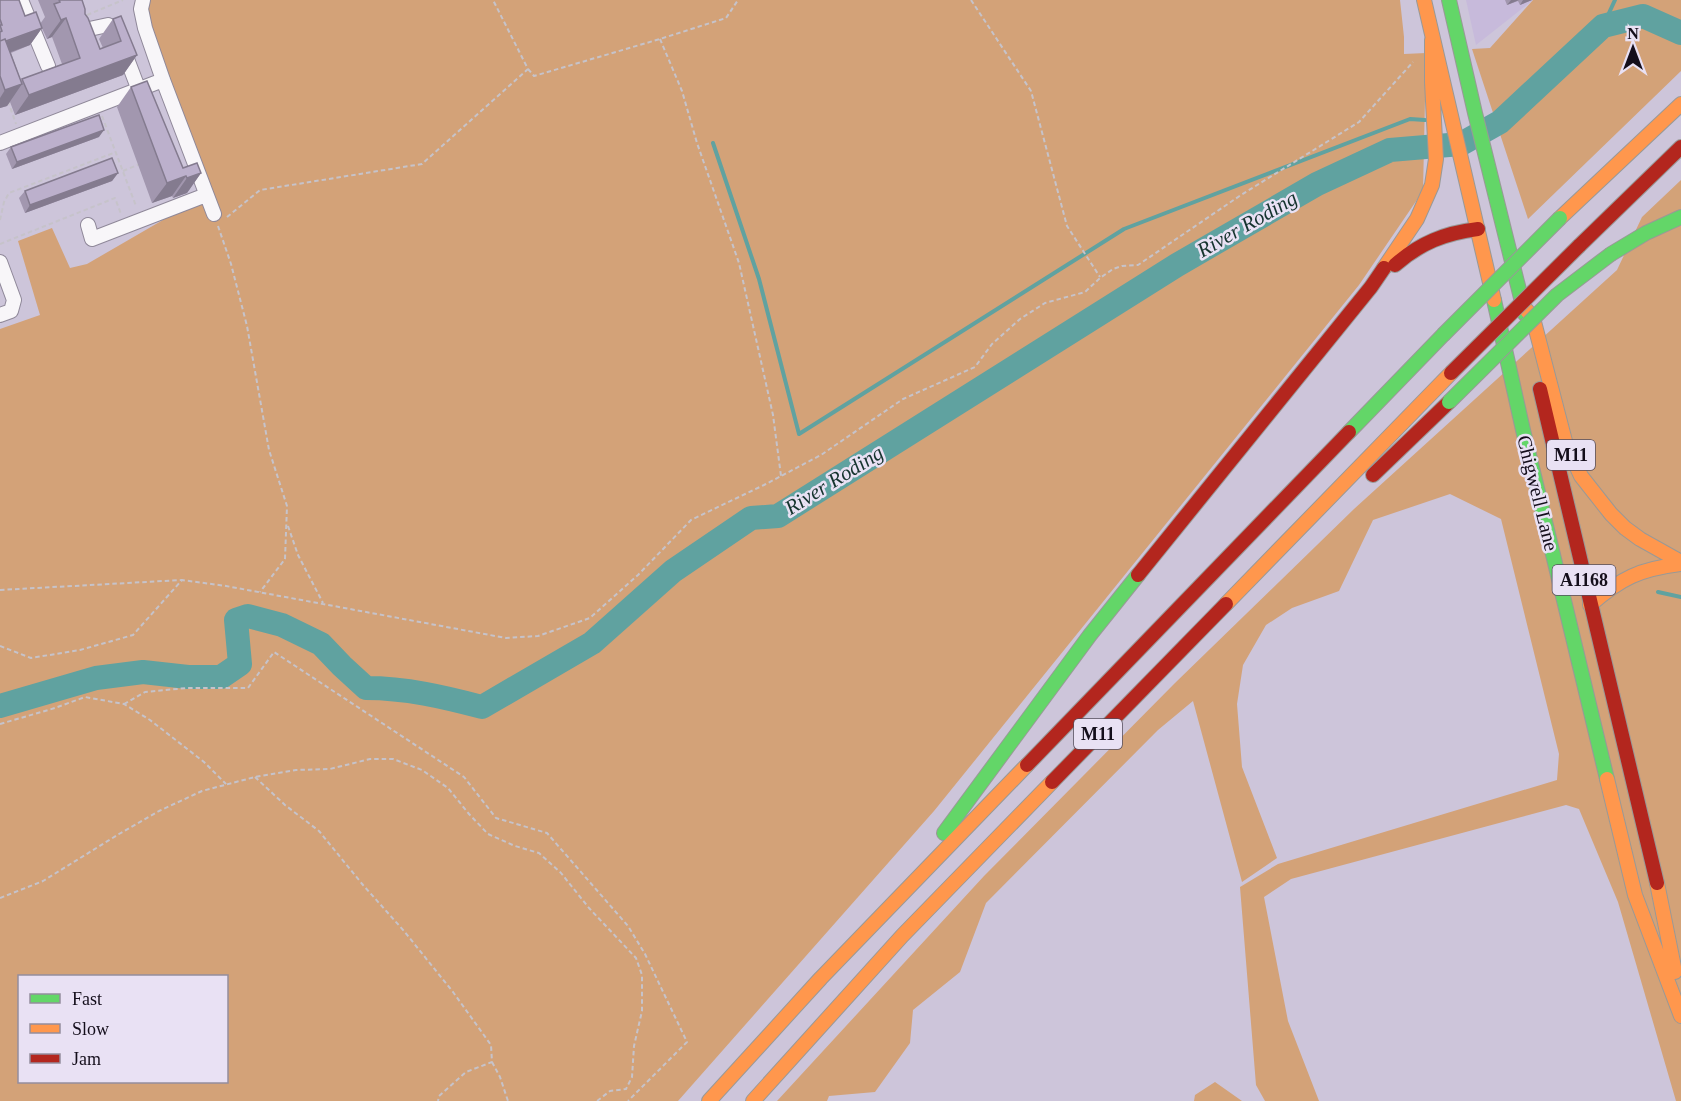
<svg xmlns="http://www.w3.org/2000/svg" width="1681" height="1101" font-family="Georgia,serif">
  <rect width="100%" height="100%" fill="#cdc5da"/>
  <path fill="#c7badb" d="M1466,0H1533L1476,45Z"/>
  <path fill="#d3a278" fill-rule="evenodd" d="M143,0H1400L1404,37V54L1426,53L1423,191L1359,285L934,811L678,1101H0V329L40,315L18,241L52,228L70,268L87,264L206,195L163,80ZM20,976H226V1082H20Z
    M1533,0H1681V71L1528,219L1472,49L1490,48Z
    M1681,180V1101H1676L1618,902L1579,809L1566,805L1291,879L1264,897L1288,1021L1319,1101H1265L1256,1085L1240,887L1278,864L1557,780L1559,754L1501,519L1450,494L1373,520L1339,591L1292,608L1266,625L1243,665L1237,704L1242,767L1277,858L1242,882L1193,701L1158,730L986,903L960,972L913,1010L910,1043L875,1092L829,1096L827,1101H777L984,876L1175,683L1354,509L1617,270L1642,217Z
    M1215,1082L1242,1101H1194L1195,1095Z"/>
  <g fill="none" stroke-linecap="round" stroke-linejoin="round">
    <path stroke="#60a2a0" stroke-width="4" d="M1603,26L1615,0
      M1484,122H1500
      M713,143L759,279L799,434L1124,229L1410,119L1425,120
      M1658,592L1681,597"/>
    <path stroke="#60a2a0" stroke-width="24" d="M0,706L96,678L143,672L188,677H221L240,664L236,620L248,616L282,625L321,644L342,666L366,688C406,688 444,697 482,707L592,643L673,571L751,518L778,516L1177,265L1317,184L1390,150L1461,144L1500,122L1603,26L1643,16L1681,33"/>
    <defs>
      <path id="street" d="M21,0L48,66
        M143,0L141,9L145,28L163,80L214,214
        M80,31L108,25L116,30L143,101
        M0,143L163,80
        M88,225L92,239L206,195
        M0,262L14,300L11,311L0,315"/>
      <path id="fast" d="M1449,0L1475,113L1525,314
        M1611,254L1646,233L1681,217
        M1494,300L1523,430L1607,779
        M1349,432L1443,335
        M944,833L1090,635L1138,575"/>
      <path id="slow" d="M1424,0L1494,300
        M1560,218L1681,104
        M1384,268L1417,219L1432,185L1436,159L1432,82V40
        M1524,307L1533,318L1565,441L1581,476L1611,514L1625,528L1640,539L1681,562
        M1226,604L1451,373
        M1590,605C1621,578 1640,569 1681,564
        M1607,779L1635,895L1681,1016
        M1657,883L1675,972
        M709,1101L821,978L1027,765
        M753,1101L902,936L1052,782"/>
      <path id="jam" d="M1579,246L1681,147
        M1395,265C1420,243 1445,233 1478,229
        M1540,389L1657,883
        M1373,475L1449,402
        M1138,575L1371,287L1384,268
        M1027,765L1349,432
        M1052,782L1226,604"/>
    </defs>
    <use href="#street" stroke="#8f8899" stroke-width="16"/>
    <use href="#fast" stroke="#999997" stroke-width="16"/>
    <use href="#slow" stroke="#999997" stroke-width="16"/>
    <use href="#jam" stroke="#999997" stroke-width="16"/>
    <path stroke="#c6c3ca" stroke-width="2" stroke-dasharray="4.5 3" stroke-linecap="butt" d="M971,0L1031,91L1067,226L1100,277
      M87,15L123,0
      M660,39L682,91L697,143L739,263L773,415L781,476
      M528,69L534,76L660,39L726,18L738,0
      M8,101L16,124
      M102,116L136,206
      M123,171L140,164
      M227,217L260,190L422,164L528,69L493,0
      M0,220L4,202L9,193L116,152
      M218,226L231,264L247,326L269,450L287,506L285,559L260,592
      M0,244L115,198L121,214
      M288,526L298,555L323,603
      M0,590L182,580
      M0,646L31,658L80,650L133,635L182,580L226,586L506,638L538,636L590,618L638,575L691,520L764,485L821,455L903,399L975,367L992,344L1020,319L1045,303L1085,292L1100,278L1113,269L1122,266L1138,265L1241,195L1359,122L1413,62
      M124,704L145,692L187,688H248L274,652L464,777L496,818L547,833L628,926L645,954L687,1042L628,1101
      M0,724L55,708L85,697L124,704L150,720L204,762L226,784
      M255,777L285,805L319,831L363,885L404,931L453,992L491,1045L492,1062L466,1072L439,1096L438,1101
      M0,898L43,881L119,834L159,811L202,791L255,777L296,770L330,769L370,759H393L422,770L448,788L469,814L488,834L515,846L539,853L561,873L589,908L636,958L642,975V1011L634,1046L632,1077L626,1089L610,1091L597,1101
      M492,1062L500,1077L508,1101"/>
    <use href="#street" stroke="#f8f6f9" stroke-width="14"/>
    <use href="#fast" stroke="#63d668" stroke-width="14"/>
    <use href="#slow" stroke="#ff974d" stroke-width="14"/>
    <use href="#jam" stroke="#b3261e" stroke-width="14"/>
    <defs>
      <path id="fast-bridge" d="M1443,335L1560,218
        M1449,402L1557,295L1611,254"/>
      <path id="jam-bridge" d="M1451,373L1579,246"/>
    </defs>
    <use href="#fast-bridge" stroke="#999997" stroke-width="16" stroke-linecap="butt"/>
    <use href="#jam-bridge" stroke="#999997" stroke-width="16" stroke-linecap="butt"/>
    <use href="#fast-bridge" stroke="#63d668" stroke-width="14"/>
    <use href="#jam-bridge" stroke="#b3261e" stroke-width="14"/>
  </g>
  <path fill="#a297af" d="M0,0L42,28L30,45L11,53L21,81L22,79L62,64L52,37L47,39L40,24L45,17L38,0H82L85,14L100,49L103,48L99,39L113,19L137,55L123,75L15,115L10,102L7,106L0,108Z
    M1505,0H1532L1520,5L1518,1L1507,5Z
    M131,87L183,168L201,173L187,193L173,198L172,196L152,203L117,107Z
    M99,137L12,169L6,154L11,147Z
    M118,173L112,181L25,213L19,198L25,191Z"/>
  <path fill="#847b8f" d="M1511,0H1519L1507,5Z
    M1523,0H1532L1520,5Z
    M66,18L52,37L47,39L61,20Z
    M42,28L30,45L0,56V44Z
    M137,55L123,75L15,115L29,95Z
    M22,84L7,106L0,108V98L5,90Z
    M104,130L99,137L12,169L17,162Z
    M118,173L112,181L25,213L30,205Z
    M201,173L187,193L173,198L187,178Z
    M186,176L172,196L152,203L167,183Z"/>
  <path fill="#bcb0cc" stroke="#847b8f" stroke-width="1.5" d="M0,0H19L25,16L36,12L42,28L6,41L5,39L0,41V32L2,31L0,25H2L0,19Z
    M59,0H82L85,9V14L88,18L100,49L121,41L113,19L121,16L137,55L29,95L22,79L80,58L66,18L61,20L54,4L60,2Z
    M5,39L22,84L5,90L0,76V41Z
    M147,81L183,168L197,163L201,173L187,178L186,176L167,183L131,87Z
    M99,115L104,130L17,162L11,147Z
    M112,158L118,173L30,205L25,191Z"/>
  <g text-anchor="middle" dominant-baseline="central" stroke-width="5" stroke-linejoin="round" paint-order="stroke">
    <g fill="#e9e1f4" stroke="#544d5c" stroke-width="1.5">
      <rect x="1547" y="440" width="48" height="30" rx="4.5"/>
      <rect x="1552.5" y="565" width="63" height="30" rx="4.5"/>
      <rect x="1074" y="719" width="48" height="30" rx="4.5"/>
    </g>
    <g font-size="18" font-weight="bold" fill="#140e1b">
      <text x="1571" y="455">M11</text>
      <text x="1584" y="580">A1168</text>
      <text x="1098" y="734">M11</text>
    </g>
    <g font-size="20" fill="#140e1b" stroke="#e9e1f4">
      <text transform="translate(1538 493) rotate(76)">Chigwell Lane</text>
    </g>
    <g font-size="21" font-style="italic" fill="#15332e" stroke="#e9e1f4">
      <text transform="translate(1247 224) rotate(-30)">River Roding</text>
      <text transform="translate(834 480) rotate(-32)">River Roding</text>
    </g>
  </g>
  <rect x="18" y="975" width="210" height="108" fill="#e9e1f4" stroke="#948d9d" stroke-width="1.5"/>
  <rect x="30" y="994" width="30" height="9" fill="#63d668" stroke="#948d9d" stroke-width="1.5"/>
  <text x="72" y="1005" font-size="18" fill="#140e1b">Fast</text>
  <rect x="30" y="1024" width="30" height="9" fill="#ff974d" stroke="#948d9d" stroke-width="1.5"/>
  <text x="72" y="1035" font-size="18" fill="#140e1b">Slow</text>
  <rect x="30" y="1054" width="30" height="9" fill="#b3261e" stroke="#948d9d" stroke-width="1.5"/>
  <text x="72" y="1065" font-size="18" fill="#140e1b">Jam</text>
  <g transform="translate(1633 48)" stroke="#e9e1f4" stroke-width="4.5" paint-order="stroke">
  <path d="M0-4.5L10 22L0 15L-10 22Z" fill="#140e1b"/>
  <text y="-9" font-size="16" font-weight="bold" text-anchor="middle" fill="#140e1b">N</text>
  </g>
</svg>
